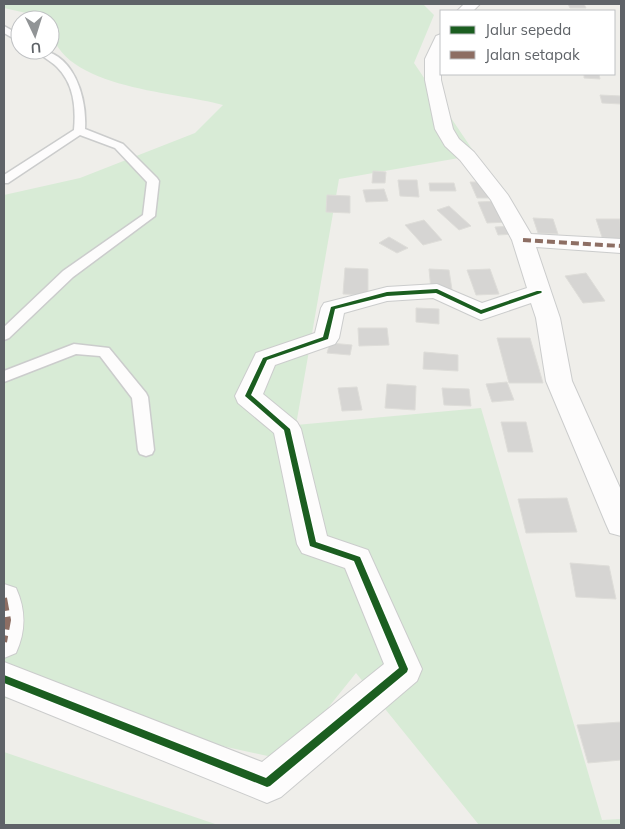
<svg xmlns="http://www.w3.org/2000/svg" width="625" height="829" font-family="Mulish,sans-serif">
  <rect width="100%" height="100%" fill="#efeeea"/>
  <path fill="#d8ebd6" d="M4,4H423L434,15L414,63L476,155L339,179L296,425L481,408L602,820L621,819V825H479L356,673L286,760L4,698V195L80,178L195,133L223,105C175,91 50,89 50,20H39L26,13L4,8Z
    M4,752L218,825H4Z"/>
  <path fill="#d6d5d3" stroke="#deddd9" d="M568,4H584L586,8H570Z
    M584,74H599L600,79L584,78Z
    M600,95L621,96V104L602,103Z
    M373,171L386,172L385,183H372Z
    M398,180H417L419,197L400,196Z
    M470,182H488L495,198H477Z
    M429,183H454L456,191H430Z
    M384,189L388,201L366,202L363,190Z
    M327,195L350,196V213L326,212Z
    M499,201L508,222L487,223L478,202Z
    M449,206L471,226L459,230L437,210Z
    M533,218L553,219L558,234L538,233Z
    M596,219H620L621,240H603Z
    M424,220L442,240L423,245L405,225Z
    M511,226L515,234L498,235L495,227Z
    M389,237L408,248L397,253L379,243Z
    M345,268L368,269V295L343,294Z
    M429,269L449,270L452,290H431Z
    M490,269L499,294L476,295L467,270Z
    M586,273L605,301L583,303L565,276Z
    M416,308L439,309V324L416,322Z
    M358,328H387L389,345L359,346Z
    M497,338H530L543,383H509Z
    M330,343L352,345L350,355L327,353Z
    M424,352L458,355V371L423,369Z
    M507,382L514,400L492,402L486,384Z
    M387,384L416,386L415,410L385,408Z
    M357,387L362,410L342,411L338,388Z
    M442,388L469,389L471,406L444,405Z
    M501,422H526L533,452H508Z
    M567,498L577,532L526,533L518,499Z
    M570,563L609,566L616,599L576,597Z
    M621,722V760L588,763L577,725Z"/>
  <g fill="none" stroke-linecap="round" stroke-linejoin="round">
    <defs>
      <path id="service" d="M4,26L20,35V42L4,33Z
        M35,50C74,50 87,98 85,129L123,144L157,178L159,181L155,216L73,277L9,338L4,340V327L63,271L143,215L147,182L115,148L80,135L8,183H4V175L74,130C76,107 74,84 57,67C50,60 42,57 35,50Z
        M74,344L109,348L146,393L148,397L154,450L152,454L146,456L140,454L138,450L132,398L100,356L76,354L4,382V371Z"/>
      <path id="minor" d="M464,4H480L473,11H457Z
        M441,34V80L453,129L459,139L474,152L508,195L531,234L621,239V253L536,247L560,318L572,381L621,490V536L610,533L606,524L546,381L536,318L531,303L481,320L433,298L387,301L344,313L339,338L335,344L275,365L263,394L297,422L301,429L327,536L368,550L422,669L417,681L281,797L267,803L4,696V662L262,762L384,664L345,568L302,553L297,544L274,433L238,403L235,396L256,353L315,333L321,308L324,303L387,287L437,284L482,303L527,288L512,240L491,200L460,160L445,146L435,129L425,80V59L436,36Z
        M4,584L16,588C26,610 26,631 16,653L4,658Z"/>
    </defs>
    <use href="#service" stroke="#cbcccc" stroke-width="3"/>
    <use href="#minor" stroke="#cbcccc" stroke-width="2"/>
    <use href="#service" fill="#fdfcfc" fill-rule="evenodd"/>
    <use href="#minor" fill="#fdfcfc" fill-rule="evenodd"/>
    <path stroke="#8d6e63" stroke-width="4" stroke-dasharray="8 4" stroke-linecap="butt" d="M523,240L621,246"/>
    <path stroke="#8d6e63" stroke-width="6" stroke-dasharray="13 6" stroke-linecap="butt" d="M4,598L8,620L4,642"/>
    <defs>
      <path id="cycleway" d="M437,289L481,310L537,291H541L542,292L541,293L481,314L436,293L387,296L335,309L328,339L267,360L251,395L290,429L316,542L360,557L408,669L407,672L270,786L267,787L4,683V675L266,778L399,668L354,561L310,546L284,430L245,396L263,358L323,337L331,307L387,292Z"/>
    </defs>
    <use href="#cycleway" stroke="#fff" stroke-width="3"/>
    <use href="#cycleway" fill="#1b5e20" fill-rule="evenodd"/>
  </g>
  <rect width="625" height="829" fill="none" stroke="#5f6368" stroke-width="10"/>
  <rect x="440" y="10" width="175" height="65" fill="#ffffff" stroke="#bfc1c3"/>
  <rect x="450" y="26" width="25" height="8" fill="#1b5e20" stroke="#bfc1c3"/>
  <text x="485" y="35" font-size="15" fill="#5f6368">Jalur sepeda</text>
  <rect x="450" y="51" width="25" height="8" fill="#8d6e63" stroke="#bfc1c3"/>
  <text x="485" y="60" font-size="15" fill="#5f6368">Jalan setapak</text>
  <g transform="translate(35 35) rotate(176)"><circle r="24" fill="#ffffff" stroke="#bfc1c3"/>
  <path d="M0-4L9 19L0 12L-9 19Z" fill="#919496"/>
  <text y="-8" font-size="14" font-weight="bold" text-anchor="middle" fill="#5f6368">U</text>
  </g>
</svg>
